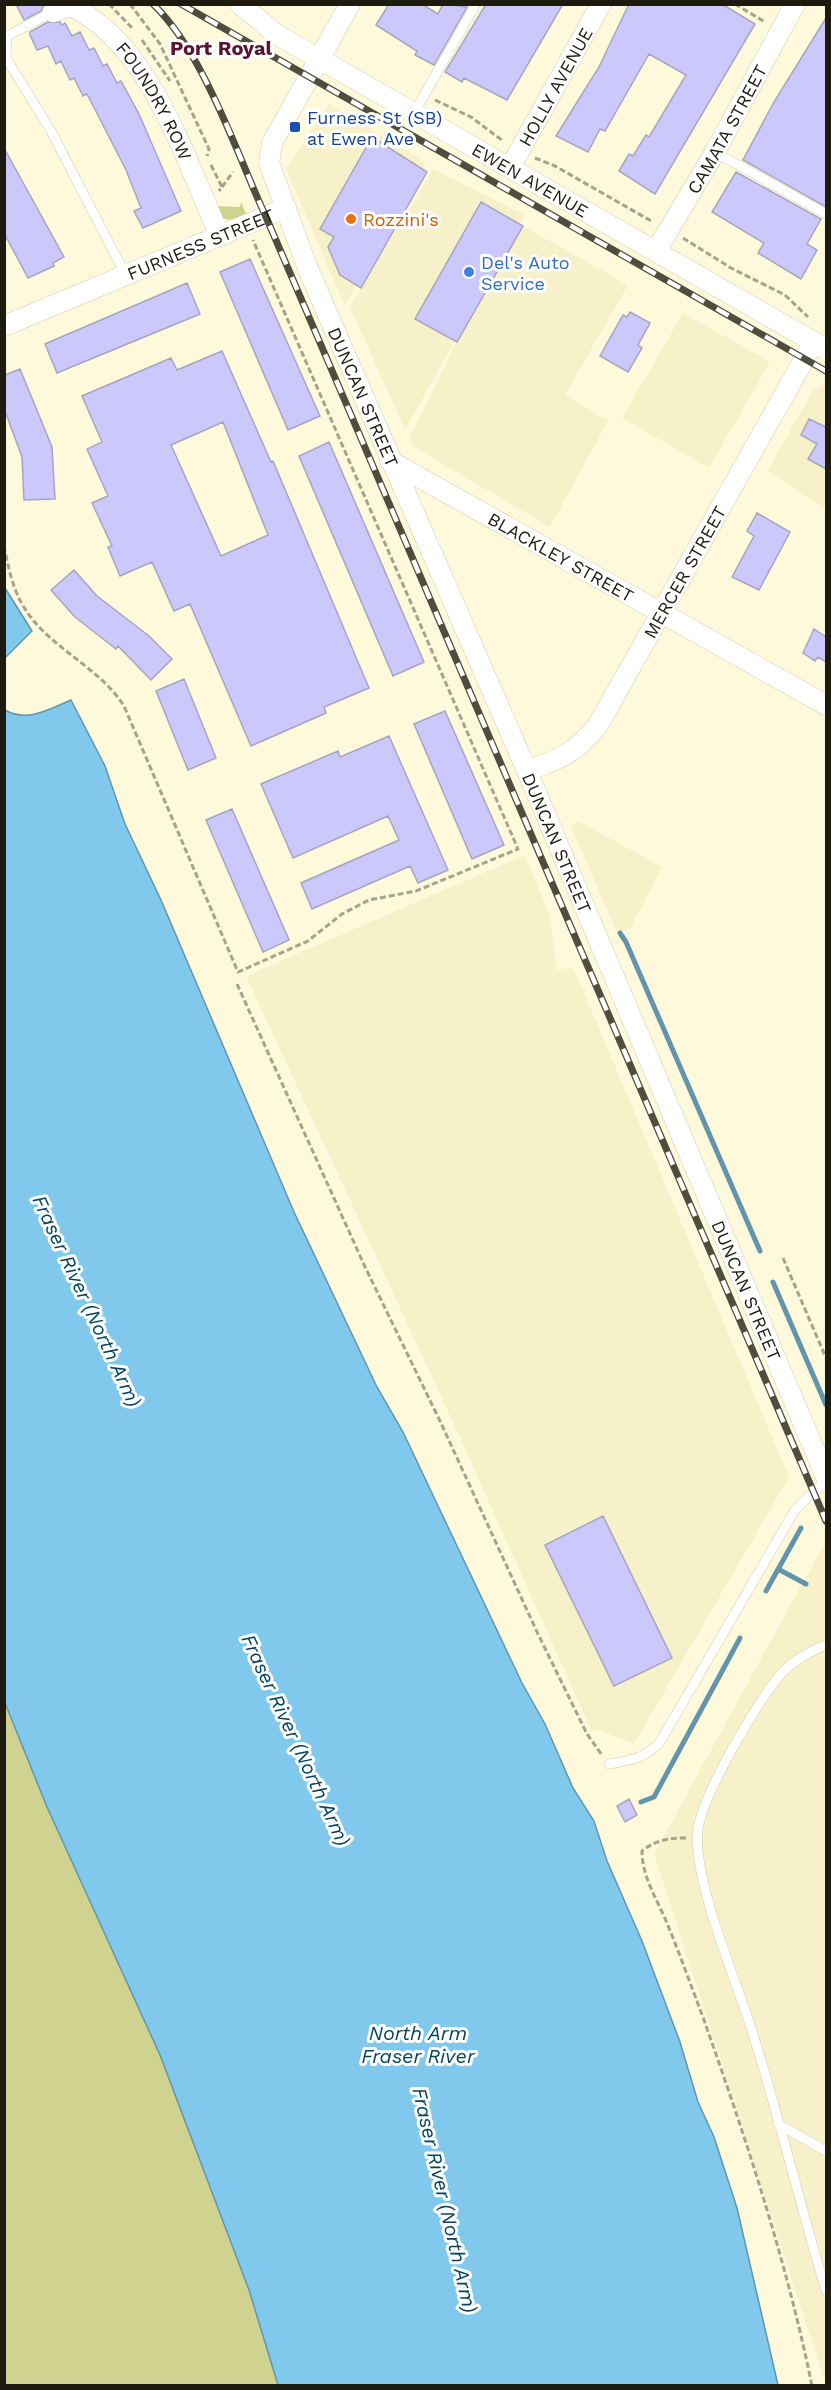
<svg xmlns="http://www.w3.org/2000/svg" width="831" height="2390" font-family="'Work Sans',sans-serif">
  <rect width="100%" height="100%" fill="#fef9da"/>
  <path fill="#f7f1ca" d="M329,103L426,163L345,306L286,169Z
    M433,169L525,215L405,430L350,307Z
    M523,226L628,285L565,395L608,421L550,527L412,446L410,437L457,342Z
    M683,313L770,362L709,468L622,418Z
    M825,384L826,385V509L767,471L813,391Z
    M578,821L662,867L631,927L617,933L571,826Z
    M525,855L550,917L557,970L573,967L789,1477L634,1744L597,1729L592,1732L458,1433L246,976Z
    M825,1542L826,1545V2385L654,1854Z"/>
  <path fill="#d0d38f" d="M241,202L247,216L229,220L220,217L216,206L240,207Z
    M4,1703L47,1807L160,2055L249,2291L278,2385H5Z"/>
  <path fill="#80c9ed" stroke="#6295ab" stroke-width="1.5" d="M5,588L32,631L5,658Z
    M71,700L105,766L125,824L161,900L294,1212L377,1387L403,1432L522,1683L545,1724L573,1788L594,1821L607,1861L642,1941L680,2042L698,2102L714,2137L737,2208L778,2385H278L249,2290L160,2055L47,1807L5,1703V710C27,723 50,709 71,700Z"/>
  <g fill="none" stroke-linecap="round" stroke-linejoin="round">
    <path stroke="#6295ab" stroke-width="5" d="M620,933L626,942L760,1251
      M773,1282L826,1405
      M778,1569L806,1584
      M766,1591L801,1528
      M641,1802L654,1797L740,1638"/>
  </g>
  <path fill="#ccc8fc" stroke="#a6a5c1" stroke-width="1.5" fill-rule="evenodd" d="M16,4H44L41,11L24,20Z
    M389,4H422L438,14L443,4L467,7L434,65L415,55L417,51L376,25Z
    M486,4H563L507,100L464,78L462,82L445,72Z
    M629,4H722L755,24L655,194L619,171L629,154L633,156L646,135L649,137L686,75L649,54L605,131L600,129L588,152L556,136L599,67Z
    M826,18V207L743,160L774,102Z
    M48,22H60L62,25L65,23L72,36L80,32L89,50L94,48L103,66L107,64L117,83L121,81L139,114L181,211L143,228L134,211L141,208L126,170L87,94L83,96L74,78L70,80L61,61L56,64L48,46L37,50L30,35V32Z
    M372,137L427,172L361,288L340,275L328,247L334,237L320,229Z
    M4,148L64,257L53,263L54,266L28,278L4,233Z
    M736,172L821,219L807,244L817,250L801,279L758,253L764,243L712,212Z
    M481,202L523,226L457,342L415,319Z
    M250,259L320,416L288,430L220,272Z
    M187,283L200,314L57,373L45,344Z
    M630,312L650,323L638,345L642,348L628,372L600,356L623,315L627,317Z
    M222,351L271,462L273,461L369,688L324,707L326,713L251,746L190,604L174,611L152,562L120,576L108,547L112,546L92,503L108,496L87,449L102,442L82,396L171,358L177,370ZM223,422L268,535L221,556L171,445Z
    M20,369L52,447L55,499L24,500L22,457L5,411V375Z
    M809,419L826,427V469L808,459L817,444L801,435Z
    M329,442L424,662L393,676L299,456Z
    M757,513L790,532L759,590L732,577L754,536L747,531Z
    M74,570L97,596L149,636L172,659L151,680L118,646L116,649L75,617L51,590Z
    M814,629L826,637V662L818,657L815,661L803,653Z
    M184,679L216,758L188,770L156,691Z
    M445,711L504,845L472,859L414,724Z
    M389,736L448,870L418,883L410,866L312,909L301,883L399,840L388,816L293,858L261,784L338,751L340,757Z
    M232,809L289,940L263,952L206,820Z
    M603,1516L672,1658L614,1686L545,1545Z
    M629,1799L637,1815L625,1822L617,1806Z"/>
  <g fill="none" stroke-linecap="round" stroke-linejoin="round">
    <defs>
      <path id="lane" d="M53,12L7,36L6,58L51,131L125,274
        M414,113L476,4
        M715,152L826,214
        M826,1645C812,1650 791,1662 781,1674C757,1702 703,1794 698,1829C692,1881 737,1981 753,2034C780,2119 800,2206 826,2291
        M609,1764C629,1761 646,1758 660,1742L795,1510L826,1480
        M778,2124L826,2151"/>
      <g id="street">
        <path id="s1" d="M240,4L276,34L826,349"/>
        <path id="s2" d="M350,4L272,143L269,163L308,269L527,771L826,1477"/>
        <path id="s3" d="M53,12L70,6C150,42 185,160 220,236"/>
        <path id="s4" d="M510,168L601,4"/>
        <path id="s5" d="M656,251L715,152L795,4"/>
        <path id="s6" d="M4,326L286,208"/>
        <path id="s7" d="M390,461L826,705"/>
        <path id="s8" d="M527,771C561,758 575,754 598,725L814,342"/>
      </g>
    </defs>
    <use href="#lane" stroke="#d2cdaf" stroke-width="10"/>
    <use href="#street" stroke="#d2cdaf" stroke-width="21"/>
    <path stroke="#a7a38c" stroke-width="3" stroke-dasharray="6 3" stroke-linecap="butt" d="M109,4L134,30
      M130,4L160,44L209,149L207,156
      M735,4L765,22
      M142,40L170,81
      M435,100L471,117L503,141
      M535,158L555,166L653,222
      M211,165L222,187L219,191
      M222,187L233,172
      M683,238L731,268L785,295L808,317
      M4,546C8,566 12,586 22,604C46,647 98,665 124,706L238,972L308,941L342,914L369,900L416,891L518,849L253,240
      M237,984L366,1269L440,1421L538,1634L587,1734L602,1755
      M783,1258L826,1358
      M686,1838C668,1838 656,1840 642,1851C642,1877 657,1899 667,1923C680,1955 692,1988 704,2020C746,2139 787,2262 812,2386"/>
    <use href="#lane" stroke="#fff" stroke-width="9"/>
    <use href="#street" stroke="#fff" stroke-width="20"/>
    <defs>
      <path id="rail" d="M153,4C204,53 236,152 266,217L826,1521
        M181,4L826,371"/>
    </defs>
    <use href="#rail" stroke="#4f4d3d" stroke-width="7"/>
    <use href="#rail" stroke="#fff" stroke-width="4.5" stroke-dasharray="14" stroke-linecap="butt"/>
  </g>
  <rect fill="#1a4fb4" stroke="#fff" stroke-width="2" x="289" y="121" width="12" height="12" rx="3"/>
  <circle fill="#e8710a" stroke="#fff" stroke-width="2" cx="351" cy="219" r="6"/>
  <circle fill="#3f7fe0" stroke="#fff" stroke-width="2" cx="469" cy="272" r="6"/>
  <g text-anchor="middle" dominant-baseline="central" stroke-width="6" stroke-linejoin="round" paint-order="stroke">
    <g font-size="18" fill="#1d1b10" stroke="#fff">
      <text stroke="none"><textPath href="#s4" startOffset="93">HOLLY AVENUE</textPath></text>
      <text stroke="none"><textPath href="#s3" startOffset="148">FOUNDRY ROW</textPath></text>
      <text stroke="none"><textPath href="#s5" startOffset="141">CAMATA STREET</textPath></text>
      <text stroke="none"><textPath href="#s1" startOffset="340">EWEN AVENUE</textPath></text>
      <text stroke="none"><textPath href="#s6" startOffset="213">FURNESS STREET</textPath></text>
      <text stroke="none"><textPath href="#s2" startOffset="432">DUNCAN STREET</textPath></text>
      <text stroke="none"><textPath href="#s7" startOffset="196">BLACKLEY STREET</textPath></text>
      <text stroke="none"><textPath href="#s8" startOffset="262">MERCER STREET</textPath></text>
      <text stroke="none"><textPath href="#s2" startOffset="918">DUNCAN STREET</textPath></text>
      <text stroke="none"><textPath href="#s2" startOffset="1404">DUNCAN STREET</textPath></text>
    </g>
    <g font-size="18" fill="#164399" stroke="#fff" text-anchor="start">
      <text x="307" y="117">Furness St (SB)<tspan x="307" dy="21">at Ewen Ave</tspan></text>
    </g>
    <g font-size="18" fill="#c56008" stroke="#fff" text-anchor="start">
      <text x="363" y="219">Rozzini's</text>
    </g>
    <g font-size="18" fill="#366cbe" stroke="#fff" text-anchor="start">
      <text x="481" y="262">Del's Auto<tspan x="481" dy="21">Service</tspan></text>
    </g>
    <g font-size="20" font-weight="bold" fill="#56142e" stroke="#fff">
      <text x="221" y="48">Port Royal</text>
    </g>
    <g font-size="20" font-style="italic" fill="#04445d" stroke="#fff">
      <text transform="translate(87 1301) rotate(65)">Fraser River (North Arm)</text>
      <text transform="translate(296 1740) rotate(65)">Fraser River (North Arm)</text>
      <text x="418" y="2033">North Arm<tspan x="418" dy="23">Fraser River</tspan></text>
      <text transform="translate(445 2200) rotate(77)">Fraser River (North Arm)</text>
    </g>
  </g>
  <rect width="831" height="2390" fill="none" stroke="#1d1b10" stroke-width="12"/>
</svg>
